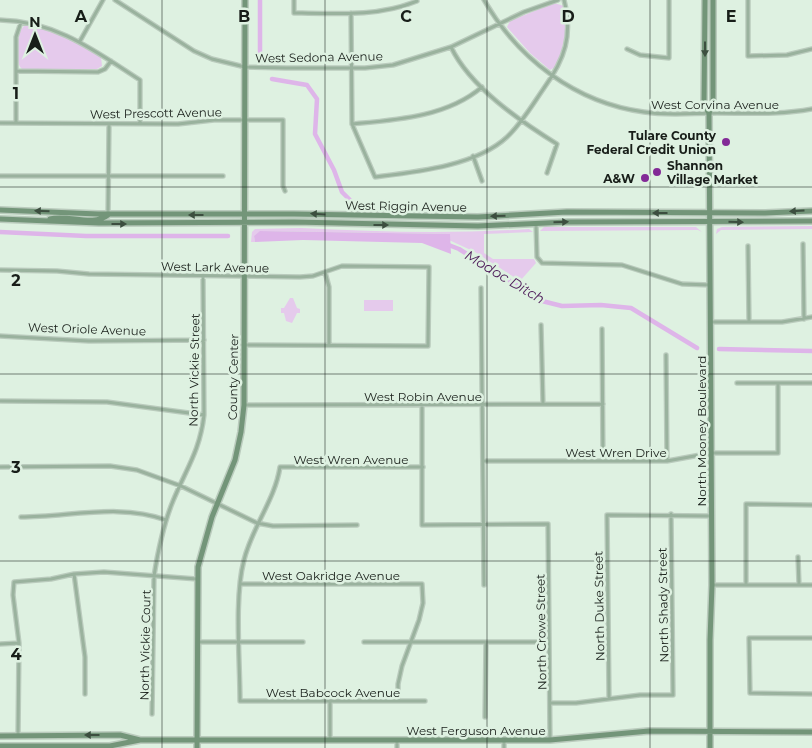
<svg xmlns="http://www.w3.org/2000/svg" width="812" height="748" font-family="Montserrat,sans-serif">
  <rect width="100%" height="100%" fill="#def1e1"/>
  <path fill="#e5caec" d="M554,3L564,6L566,33L557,66L550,70L530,53L507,27L510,21Z
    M25,25C52,29 79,43 101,57L102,66L97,69H22C14,63 16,31 25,25Z
    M812,226V229L721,230L716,234L717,229L722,227Z
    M544,227H696L702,232L698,230L540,231Z
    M301,228C376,232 454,234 529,229L533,232L484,234V253L493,259H534L536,263L520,281L475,252L449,240L450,234L261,231L254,236L255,242H251L252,232L255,229Z
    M290,298H293L297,308L300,309V313H297L292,323L286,321L284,313H281V308H284Z
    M364,300H393V311H364Z"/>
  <path fill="#deb5e9" d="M260,231L450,234L451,254L422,243L303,240L255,242L254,236Z"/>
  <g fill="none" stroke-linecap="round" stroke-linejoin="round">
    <path stroke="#deb5e9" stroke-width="4.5" d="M260,56V0
      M272,79L307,85L317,99L315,134L334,170L342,192L354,204
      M0,232L86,236H228
      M446,244L459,249L542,301L562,306L601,305L631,308L697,348
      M719,349L812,351"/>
    <defs>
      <path id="street" d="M115,0L194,51L212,59L245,67L286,68H365L393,65L451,47L524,12L558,0
        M294,0V13H302C341,14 381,16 417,1
        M484,0C518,59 576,103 644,112C668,116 693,113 717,113C749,113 780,115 812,109
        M748,0V56L787,55L812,49
        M351,13L352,124L375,177C416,172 476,166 507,137C522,123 533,104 544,88C565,59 573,35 564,0
        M0,20C56,21 95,51 140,80V124
        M80,41L103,0
        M451,47C470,87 520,121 557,144L547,173
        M627,49L640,55L669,58V0
        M16,71L98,72L105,69L111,61
        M0,123L178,124L214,120H283V186L285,191
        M16,123V37L21,22
        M352,124C396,120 447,117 482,87
        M473,156L482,181
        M0,176H223
        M108,214L109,124
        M536,224L537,257L542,263L622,265L682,284L710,285
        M803,244L804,319
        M748,246L749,322
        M0,270L57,271L89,274L300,277L313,276L342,266L429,267L428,346L243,345
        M325,272L329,287V345
        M481,288L484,585
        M711,322H782L812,317
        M541,325L543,404
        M602,329L603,461
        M0,336L89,341L204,340
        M666,355L667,461
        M737,383H812
        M0,401L107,402L204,415
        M244,405L603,404
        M422,405V525L548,524L550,740
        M483,461H667L711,453H778V383
        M0,467L110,466L137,470L181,486L257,523L273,526L357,525
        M423,467H280C275,500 252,527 244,560C234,598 240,660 240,701H425
        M21,517C69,517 120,503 166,520
        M798,557L799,585
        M74,574L85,657V694
        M240,584H422L423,603L419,620L402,666L398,684V701
        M712,585H812
        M746,585V504L812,505
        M812,638H749L750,693L812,694
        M198,642H303
        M364,642H549
        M0,644L19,643
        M609,697L607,515L711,516
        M330,701V740
        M550,703H576L640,695H673L671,514
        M152,714L154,576C158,551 163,525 173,501C186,469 200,451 204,415L203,276
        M485,717L486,642
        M18,736L19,643L13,595L14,582L51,579L74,574L104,572L197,579
        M504,740V748
        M397,741V748"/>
      <path id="secondary" d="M705,0L704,105L709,113
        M0,210L98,214H294L478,217L567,212L765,213L812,211
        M0,219L99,223L294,222L478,226L568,222L812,221
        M50,219C67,214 93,227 108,215
        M0,736L120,735L140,740H550L649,731L812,732
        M0,746H110L140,740
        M197,748L198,567L212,517L235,460L241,432L244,405L245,0
        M710,748V640L712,585L709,113L713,103V0"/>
    </defs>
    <use href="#street" stroke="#bacbbd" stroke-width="5.5"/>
    <use href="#secondary" stroke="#bacbbd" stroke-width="8"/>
    <use href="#street" stroke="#9ab29e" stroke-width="3"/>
    <use href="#secondary" stroke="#739579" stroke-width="5"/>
  </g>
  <defs><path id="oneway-solid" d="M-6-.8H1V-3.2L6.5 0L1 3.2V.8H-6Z" transform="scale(1.25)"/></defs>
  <g fill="#3c4e3f">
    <use href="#oneway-solid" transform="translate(705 49) rotate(90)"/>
    <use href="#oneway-solid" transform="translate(42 211) rotate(-178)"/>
    <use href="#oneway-solid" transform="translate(797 211) rotate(176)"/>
    <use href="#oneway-solid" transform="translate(660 213) rotate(-180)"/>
    <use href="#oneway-solid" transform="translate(318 214) rotate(-177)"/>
    <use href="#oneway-solid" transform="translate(196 215) rotate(180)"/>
    <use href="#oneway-solid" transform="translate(498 216) rotate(178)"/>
    <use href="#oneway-solid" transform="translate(561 222) rotate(-1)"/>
    <use href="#oneway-solid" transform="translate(736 222) rotate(1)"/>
    <use href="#oneway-solid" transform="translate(119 224)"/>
    <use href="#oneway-solid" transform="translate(381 225)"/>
    <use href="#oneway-solid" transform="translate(92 735) rotate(180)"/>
  </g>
  <path fill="none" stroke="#181e19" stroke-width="1" stroke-opacity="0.55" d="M162,0V748M325,0V748M487,0V748M650,0V748M0,187H812M0,374H812M0,561H812"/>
  <g fill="#832a97" stroke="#def1e1" stroke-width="2">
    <circle cx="726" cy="142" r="5"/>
    <circle cx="657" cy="172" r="5"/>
    <circle cx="645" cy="178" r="5"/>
  </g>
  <g text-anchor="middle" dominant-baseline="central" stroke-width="5" stroke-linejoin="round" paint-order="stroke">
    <g font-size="12" fill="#181e19" stroke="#def1e1">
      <text transform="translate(319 57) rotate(-1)">West Sedona Avenue</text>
      <text x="715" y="104">West Corvina Avenue</text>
      <text transform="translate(156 113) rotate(-1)">West Prescott Avenue</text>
      <text transform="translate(406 206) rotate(1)">West Riggin Avenue</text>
      <text transform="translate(215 267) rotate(1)">West Lark Avenue</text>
      <text transform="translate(87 329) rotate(2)">West Oriole Avenue</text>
      <text transform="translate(194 370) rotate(-89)">North Vickie Street</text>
      <text transform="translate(233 377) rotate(-89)">County Center</text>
      <text x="423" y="396">West Robin Avenue</text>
      <text transform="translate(701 431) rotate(-90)">North Mooney Boulevard</text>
      <text x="616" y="452">West Wren Drive</text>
      <text x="351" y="459">West Wren Avenue</text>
      <text x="331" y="575">West Oakridge Avenue</text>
      <text transform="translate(663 605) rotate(-91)">North Shady Street</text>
      <text transform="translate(599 606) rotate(-91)">North Duke Street</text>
      <text transform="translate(541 632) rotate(-91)">North Crowe Street</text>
      <text transform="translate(145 645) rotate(-89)">North Vickie Court</text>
      <text x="333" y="692">West Babcock Avenue</text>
      <text x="476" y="730">West Ferguson Avenue</text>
    </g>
    <g font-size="12" font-weight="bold" fill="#181e19" stroke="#def1e1" text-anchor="end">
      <text x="716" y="135">Tulare County<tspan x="716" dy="14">Federal Credit Union</tspan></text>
      <text x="667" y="165" text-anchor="start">Shannon<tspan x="667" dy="14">Village Market</tspan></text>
      <text x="635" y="178">A&amp;W</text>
    </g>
    <g font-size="14" font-style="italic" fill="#4d1b59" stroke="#def1e1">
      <text transform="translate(505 277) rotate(31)">Modoc Ditch</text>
    </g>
  </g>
  <g font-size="16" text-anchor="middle" font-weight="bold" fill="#181e19" stroke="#def1e1" stroke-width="5" stroke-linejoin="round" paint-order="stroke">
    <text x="81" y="22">A</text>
    <text x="244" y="22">B</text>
    <text x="406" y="22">C</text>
    <text x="568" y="22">D</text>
    <text x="731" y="22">E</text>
    <text x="16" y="99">1</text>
    <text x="16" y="286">2</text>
    <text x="16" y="473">3</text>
    <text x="16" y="660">4</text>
  </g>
  <g transform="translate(35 35)" stroke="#def1e1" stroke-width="4" paint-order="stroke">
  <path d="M0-4L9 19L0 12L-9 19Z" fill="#181e19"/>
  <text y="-8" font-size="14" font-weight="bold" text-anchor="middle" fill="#181e19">N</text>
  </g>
</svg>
